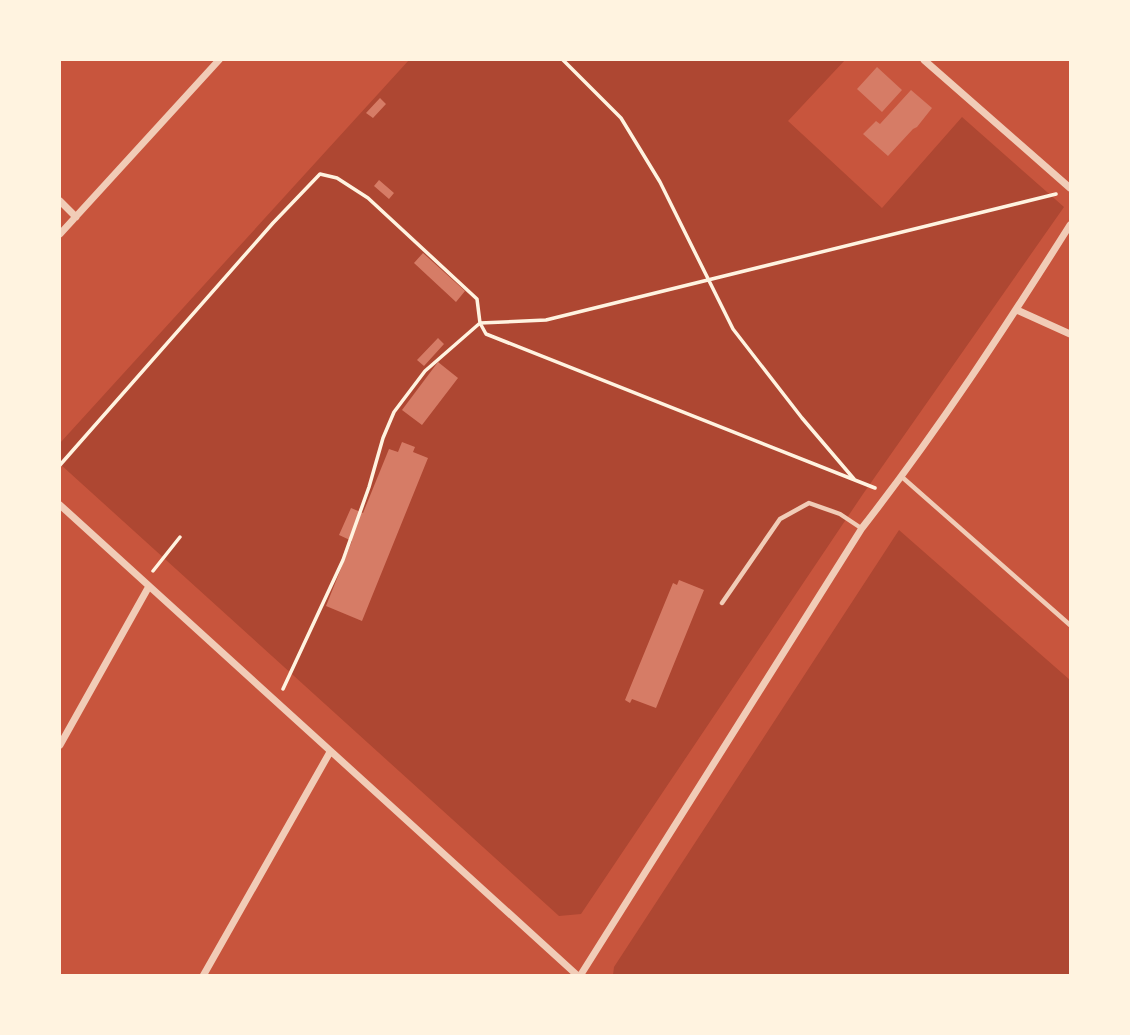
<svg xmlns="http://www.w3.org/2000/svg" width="1130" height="1035" font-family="'Noto Sans',sans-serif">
  <rect width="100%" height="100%" fill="#c8553d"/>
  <path fill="#ae4732" d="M409,60H845L788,121L882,208L962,117L1064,207L863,494L581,914L559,916L60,464V443Z
    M899,530L1070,680V975H613L614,967Z"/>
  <path fill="#d67c66" d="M877,67L902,90L882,112L857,89Z
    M911,90L932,108L917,127L913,129L888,156L863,134L876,121L880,124Z
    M380,98L386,104L373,118L366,113Z
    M379,180L394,193L389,199L374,186Z
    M423,253L465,291L456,302L414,263Z
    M438,338L444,344L424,366L417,360Z
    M438,362L458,378L422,425L402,410Z
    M402,442L415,447L413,452L428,458L362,621L326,606L352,541L339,535L351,508L363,513L389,449L398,452Z
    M679,580L704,590L656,708L632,699L630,703L625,700L673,583L677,585Z"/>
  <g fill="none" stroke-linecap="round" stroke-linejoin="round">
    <path stroke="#fff3e0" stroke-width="3.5" d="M563,60L621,118L660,182L733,329L802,418L854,479
      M60,465L273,223L320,174L337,178L368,198L477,299L480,323L486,334L875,488
      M153,571L180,537
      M283,689L343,560L369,487L383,438L394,412L425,371L480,323L546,320L1056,194"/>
    <path stroke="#f1ccb7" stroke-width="4.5" d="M902,477L1070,625
      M722,603L780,519L809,503L840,514L861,528"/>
    <path stroke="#f1ccb7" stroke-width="7" d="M924,60L1070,188
      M60,201L76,217
      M60,234L219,60
      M1017,310L1070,334
      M60,505L578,976
      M60,745L148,588
      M203,976L330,752
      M580,976L862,528C937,432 1005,328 1070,225"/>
  </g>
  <rect width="1130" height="1035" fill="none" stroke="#fff3e0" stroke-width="122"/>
</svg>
